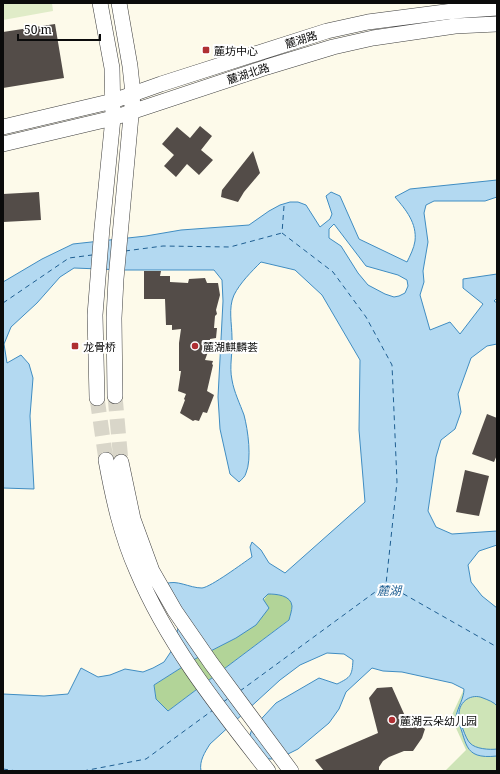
<svg xmlns="http://www.w3.org/2000/svg" width="500" height="774" font-family="'Noto Serif','Noto Sans SC',serif">
  <rect width="100%" height="100%" fill="#fdfaea"/>
  <path fill="#cee4b7" d="M464,689L497,701V771H445L466,750L451,717Z"/>
  <path fill="#b2d498" d="M268,594C276,594 291,595 292,606C292,610 290,615 290,619L168,711L156,699L154,685L195,659L236,638Z"/>
  <path fill="#e0ecc8" d="M3,3H52L53,11L3,20Z"/>
  <path fill="#b3d9f1" stroke="#408dc2" fill-rule="evenodd" d="M497,180V197L485,201H434L426,205L424,213L428,242L423,271L424,282L420,295L430,330L450,322L460,334L483,304L463,288V279L497,274V298L494,301L497,303V344L487,346L471,358L458,394L461,412L455,429L441,440L436,457L428,511L436,527L452,534L497,531V545L479,551L468,565L471,582L482,596L497,608V706C494,702 488,700 483,698C472,693 459,701 459,714C459,719 466,740 470,743C475,749 490,750 497,749V756C461,760 468,741 456,716C458,707 464,698 464,689L452,683L402,672L383,671L372,668L346,692L339,709L329,723L298,749L284,756L271,759L257,758L248,741L252,729L276,703L319,678L337,684C351,677 352,676 353,660L344,654L327,653L300,665L280,680L210,744C205,752 199,761 201,771H3V694L44,696L68,694L81,668L98,677L110,675L125,669L143,672L153,668L164,662L172,650L182,614L165,584C177,579 189,588 202,588C211,587 243,563 252,557L250,547L252,542L261,550L269,563L285,573L365,502L359,430L360,360L322,295L295,270L261,262C251,272 240,283 234,295C228,308 232,324 232,338C233,352 229,366 232,380C234,392 240,404 244,415C248,430 252,459 246,473C245,477 242,479 239,482L230,474L220,429L218,397L223,301L222,280L214,270H124L74,268L60,277L37,303L11,327L4,344L7,363L21,355L29,364L33,378L30,416L34,489L3,488V282L42,259L73,244L146,236L181,230L249,225L269,211L280,205L290,202H298L306,205L320,227L330,219L332,214L326,196L331,192L340,196L359,239L407,262C410,256 414,248 415,241C417,223 406,210 395,197L410,189ZM334,224L366,266L398,275L407,280L408,286L405,293L399,296L394,297L385,294L368,285L358,273L341,246L329,238V229ZM268,594C276,594 291,595 292,606C292,610 290,616 289,620L168,711L156,699L154,685L195,659L236,638L256,625L269,608L263,599Z"/>
  <g fill="none" stroke-linecap="round" stroke-linejoin="round">
    <path stroke="#1f5f92" stroke-width="1" stroke-dasharray="5 4" stroke-linecap="butt" d="M284,206L282,233L333,272L366,317L392,365L397,482L386,584L497,647
      M125,251L163,246L230,247L282,233
      M3,303L69,258L92,255
      M240,691L386,584
      M223,702L229,698
      M3,769L17,771
      M83,771L146,759L213,710"/>
  </g>
  <path fill="#534c48" d="M55,24L64,78L3,88V32Z
    M200,126L212,136L201,150L213,160L199,175L187,164L176,177L164,166L174,155L162,144L177,127L190,138Z
    M253,151L260,173L244,192L238,202L221,197L222,190Z
    M39,192L41,220L3,222V194Z
    M144,271H161L160,276H170V282L188,283L189,279L205,278L207,283H218L220,295L216,310L217,314L215,316L214,328H217L216,338L210,339L209,349L205,360L213,361L212,364L213,365L207,391L214,395L207,413L203,412L199,421L195,420L193,421L180,413L185,400L184,399L186,394L178,391L181,371H179V343L181,329L172,330V325H166L165,299H144Z
    M487,414L497,418V455L494,462L472,454Z
    M465,470L489,476L479,516L456,512Z
    M392,687L405,716L425,729L422,738L413,751H404L389,757L383,761L379,767V771H324L315,760L378,733L369,698L377,688Z"/>
  <g fill="none" stroke-linecap="round" stroke-linejoin="round">
    <path stroke="#d9d6c9" stroke-width="15" stroke-dasharray="15 8" stroke-linecap="butt" d="M115,396L121,462
      M97,398L106,460"/>
    <defs>
      <path id="minor" d="M3,127L113,101L161,84L327,31L368,22L453,11L497,8
        M3,144L113,118L267,67L333,47L373,38L455,26L497,24
        M115,396L114,318L116,279L133,94L130,66L119,3
        M97,398L95,315L102,228L113,118L112,68L100,3
        M106,460C113,498 121,535 137,571C168,645 219,708 268,771
        M121,462L133,519L152,571L175,611L211,663L291,771"/>
    </defs>
    <use href="#minor" stroke="#3e3e3e" stroke-width="16"/>
    <use href="#minor" stroke="#fff" stroke-width="15"/>
  </g>
  <g fill="#af2f33" stroke="#fff" stroke-width="1.5">
    <rect x="202" y="46" width="8" height="8" rx="2"/>
    <rect x="71" y="342" width="8" height="8" rx="2"/>
    <circle cx="195" cy="346" r="4"/>
    <circle cx="392" cy="720" r="4"/>
  </g>
  <g text-anchor="middle" dominant-baseline="central" stroke-width="4" stroke-linejoin="round" paint-order="stroke">
    <g font-size="11" fill="#0b0b0b" stroke="#fff">
      <text transform="translate(301 39) rotate(-17)">麓湖路</text>
      <text transform="translate(248 73) rotate(-18)">麓湖北路</text>
    </g>
    <g font-size="11" fill="#0b0b0b" stroke="#fff" text-anchor="start">
      <text x="214" y="50">麓坊中心</text>
      <text x="83" y="346">龙骨桥</text>
      <text x="203" y="346">麓湖麒麟荟</text>
      <text x="400" y="720">麓湖云朵幼儿园</text>
    </g>
    <g font-size="12" font-style="italic" fill="#1f5f92" stroke="#fff">
      <text x="389" y="590">麓湖</text>
    </g>
  </g>
  <rect width="500" height="774" fill="none" stroke="#0b0b0b" stroke-width="8"/>
  <path d="M18 34v6h82v-6" fill="none" stroke="#0b0b0b" stroke-width="2"/>
  <text x="24" y="34" font-size="12" fill="#0b0b0b" stroke="#ffffff" stroke-width="3" paint-order="stroke">50 m</text>
</svg>
